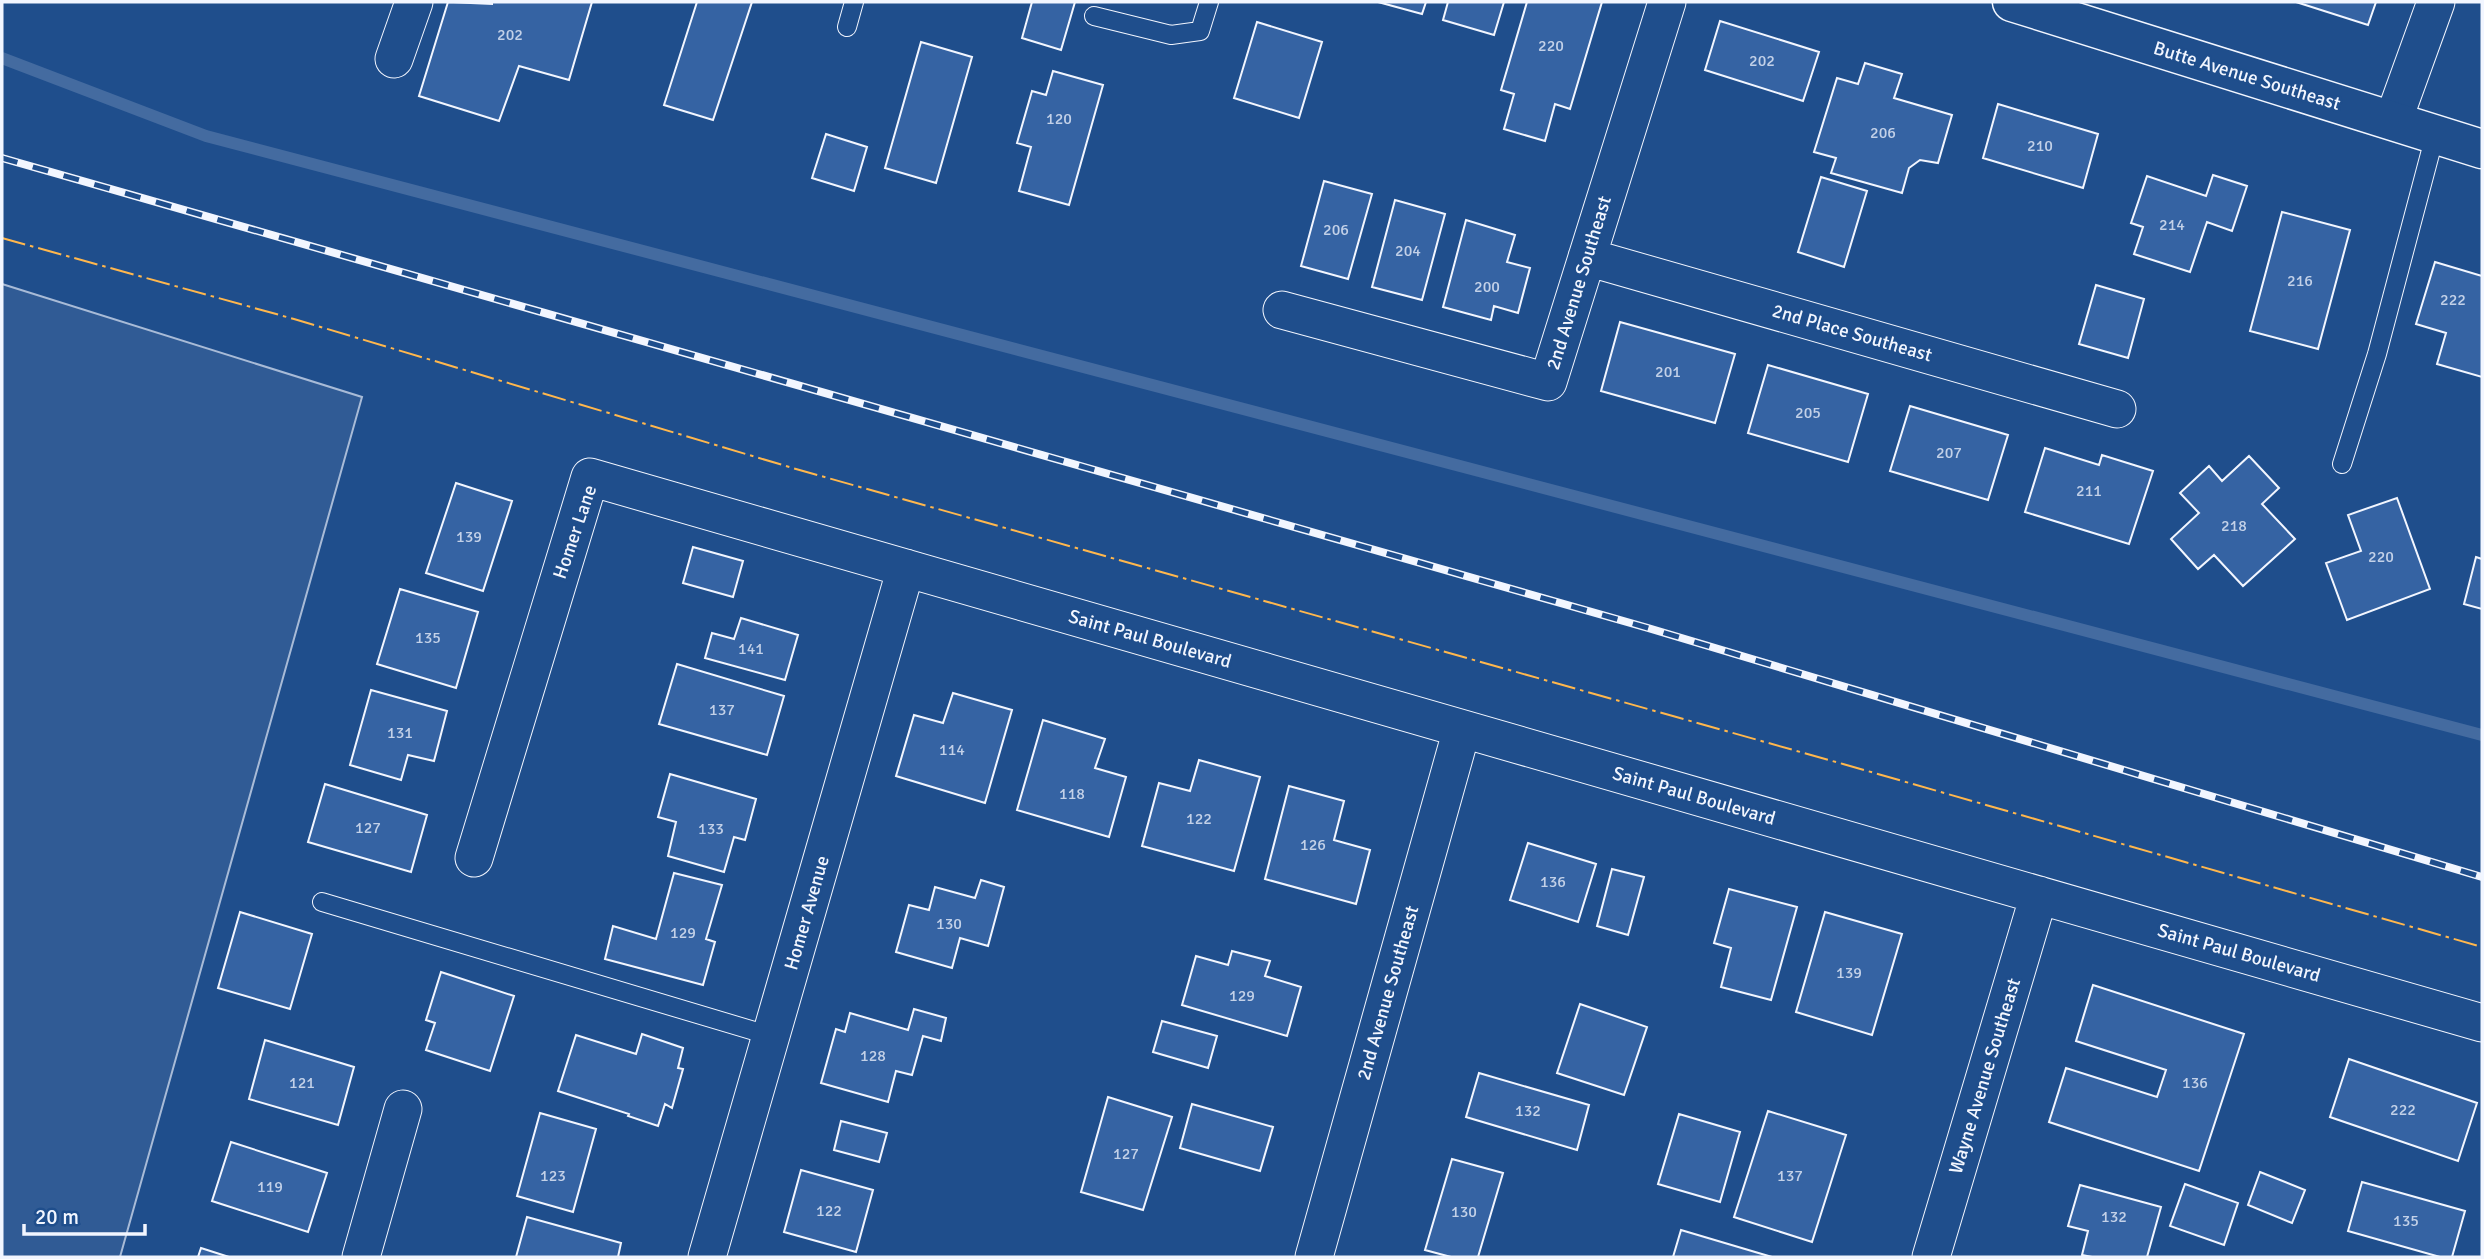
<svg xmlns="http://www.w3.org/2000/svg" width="2484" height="1259" font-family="Signika,sans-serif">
  <rect width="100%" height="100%" fill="#1f4e8c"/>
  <path fill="#305b95" stroke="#a8bbd7" stroke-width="2" d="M2,284L362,397L120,1257H2Z"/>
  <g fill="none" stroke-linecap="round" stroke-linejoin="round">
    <path stroke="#446ba0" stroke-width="12" d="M2,58L206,136L2482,735"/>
  </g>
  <path fill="#3563a3" stroke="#f2f6ff" stroke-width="2" d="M448,2L492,4V2H592L569,80L519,66L499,121L419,96Z
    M697,2H752L713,120L664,105Z
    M1032,2H1075L1061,50L1022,38Z
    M1378,2H1426L1422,14Z
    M1448,2H1504L1494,35L1443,20Z
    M1527,2H1602L1570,109L1555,104L1545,141L1504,129L1514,94L1501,90Z
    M2296,2H2376L2368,25Z
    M1720,21L1819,52L1803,101L1705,70Z
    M1257,22L1322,42L1299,118L1234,98Z
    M921,42L972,57L936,183L885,168Z
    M1865,63L1902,74L1894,98L1952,115L1938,163L1920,160L1909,168L1902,193L1831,173L1836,158L1814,152L1837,78L1858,84Z
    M1053,71L1103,85L1069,205L1019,191L1031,147L1017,143L1032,91L1046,95Z
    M1998,104L2098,134L2083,188L1983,158Z
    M826,134L867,147L854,191L812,178Z
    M2213,175L2247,186L2232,231L2207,222L2190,272L2134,254L2143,227L2131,223L2147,176L2206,196Z
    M1821,177L1867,191L1844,267L1798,252Z
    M1324,181L1372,194L1348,279L1301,266Z
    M1395,200L1445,214L1422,300L1372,287Z
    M2282,212L2350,230L2318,349L2250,331Z
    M1466,220L1515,235L1507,262L1530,268L1518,313L1494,306L1491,320L1443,307Z
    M2435,262L2482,276V377L2437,364L2446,333L2416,324Z
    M2096,285L2144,299L2128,358L2079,344Z
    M1620,322L1735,354L1715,423L1601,391Z
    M1768,365L1868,394L1848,462L1748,433Z
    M1910,406L2008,435L1988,500L1890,471Z
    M2045,448L2099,465L2102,455L2153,471L2129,544L2025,512Z
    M2249,456L2279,488L2262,504L2295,539L2243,586L2214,555L2198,569L2171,539L2199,513L2180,493L2209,466L2222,481Z
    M456,483L512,501L483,591L426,573Z
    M2397,498L2430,589L2347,620L2326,563L2361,551L2348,515Z
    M693,547L743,561L733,597L683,583Z
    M2476,557L2482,559V609L2464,604Z
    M400,589L478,612L456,688L377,664Z
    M741,618L798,635L785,680L705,658L712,633L734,639Z
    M677,664L784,696L767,755L659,724Z
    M371,690L447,711L434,761L408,755L401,780L350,765Z
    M953,693L1012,710L985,803L896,776L914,715L943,723Z
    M1043,720L1105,739L1095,768L1126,777L1109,837L1017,810Z
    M1199,760L1260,777L1234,871L1142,846L1159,783L1190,791Z
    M670,774L756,799L745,840L734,837L724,872L668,856L676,822L658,817Z
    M325,784L427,815L411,872L308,842Z
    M1289,786L1344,801L1334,840L1370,850L1356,904L1265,879Z
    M1528,843L1596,864L1578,922L1510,900Z
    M1612,869L1644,877L1628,935L1597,926Z
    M674,873L722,885L706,939L715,942L703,985L605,959L613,926L656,939Z
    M981,880L1004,887L988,946L960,938L952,968L896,952L909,905L929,910L935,887L975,898Z
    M1729,889L1797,907L1771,1000L1721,987L1731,948L1714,943Z
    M240,912L312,934L290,1009L218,988Z
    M1825,912L1902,934L1872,1035L1796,1012Z
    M1232,951L1270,961L1265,976L1301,987L1287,1036L1182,1005L1196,956L1228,965Z
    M441,972L514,996L490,1071L426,1050L435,1023L426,1020Z
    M2093,985L2244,1034L2199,1171L2049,1122L2066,1068L2157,1097L2166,1070L2076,1041Z
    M1580,1004L1647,1027L1624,1095L1557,1073Z
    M914,1009L946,1018L941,1041L923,1036L912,1075L896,1071L888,1102L821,1083L836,1029L845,1032L850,1013L908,1030Z
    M1162,1021L1217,1036L1208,1068L1153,1052Z
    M642,1034L683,1048L678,1068L683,1069L672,1108L665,1104L658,1126L628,1116L629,1114L558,1091L576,1035L636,1054Z
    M265,1040L354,1067L338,1125L249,1099Z
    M2349,1059L2477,1103L2458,1161L2330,1117Z
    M1479,1073L1589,1105L1577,1150L1466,1117Z
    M1108,1097L1172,1117L1143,1210L1081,1192Z
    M1192,1104L1273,1127L1260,1171L1180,1148Z
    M1768,1111L1846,1135L1812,1242L1734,1217Z
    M540,1113L596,1129L573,1212L517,1196Z
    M1679,1114L1740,1132L1720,1202L1658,1184Z
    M841,1121L887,1133L879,1162L834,1150Z
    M231,1142L327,1173L308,1232L212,1201Z
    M1452,1159L1503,1173L1478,1257H1451L1425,1250Z
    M801,1170L873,1190L856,1252L784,1232Z
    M2260,1172L2305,1190L2292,1223L2248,1205Z
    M2362,1182L2465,1211L2452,1257H2440L2348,1231Z
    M2185,1184L2238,1203L2224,1245L2170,1226Z
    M2080,1185L2161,1207L2147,1257H2092L2082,1255L2088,1231L2068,1226Z
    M527,1217L621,1243L618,1257H516Z
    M1681,1230L1772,1257H1673Z
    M201,1248L229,1257H198Z"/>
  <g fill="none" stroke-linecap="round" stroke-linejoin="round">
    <defs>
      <path id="service" d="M1094,16L1171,35L1200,31L1209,2
        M847,27L854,2
        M2342,464L2377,354L2435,135
        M322,902L771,1036"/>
      <path id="minor" d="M394,59L414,2
        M2393,121L2436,2
        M1587,257L2117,409
        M1282,310L1548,382L1667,2
        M474,858L590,477L2482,1023
        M361,1257L403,1109
        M707,1257L906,568
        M1314,1257L1462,729
        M1931,1257L2039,895"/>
      <path id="tertiary" d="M2012,2L2482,149"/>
    </defs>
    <use href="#service" stroke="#f2f6ff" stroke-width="20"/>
    <use href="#minor" stroke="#f2f6ff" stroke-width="39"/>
    <use href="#tertiary" stroke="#f2f6ff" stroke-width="41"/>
    <use href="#service" stroke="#1f4e8c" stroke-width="18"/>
    <use href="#minor" stroke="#1f4e8c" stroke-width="37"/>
    <use href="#tertiary" stroke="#1f4e8c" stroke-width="38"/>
    <defs>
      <path id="rail" d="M2,158L1648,628L2482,877"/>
    </defs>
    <use href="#rail" stroke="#f2f6ff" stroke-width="8"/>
    <use href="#rail" stroke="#1f4e8c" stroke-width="5" stroke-dasharray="16" stroke-linecap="butt"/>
    <path stroke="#ffb74d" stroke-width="2" stroke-dasharray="24 5 3.5 5" stroke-linecap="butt" d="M2,238L294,319L796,469L1843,764L2482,947"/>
  </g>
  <g text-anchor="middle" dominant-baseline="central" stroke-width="5" stroke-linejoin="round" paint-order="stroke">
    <g font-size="16" fill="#c3d1e8">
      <text x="510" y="35">202</text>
      <text x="1551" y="46">220</text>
      <text x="1762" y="61">202</text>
      <text x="1059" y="119">120</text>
      <text x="1883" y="133">206</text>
      <text x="2040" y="146">210</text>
      <text x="2172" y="225">214</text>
      <text x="1336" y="230">206</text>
      <text x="1408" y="251">204</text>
      <text x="2300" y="281">216</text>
      <text x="1487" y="287">200</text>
      <text x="2453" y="300">222</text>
      <text x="1668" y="372">201</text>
      <text x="1808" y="413">205</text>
      <text x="1949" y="453">207</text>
      <text x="2089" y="491">211</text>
      <text x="2234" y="526">218</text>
      <text x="469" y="537">139</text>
      <text x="2381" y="557">220</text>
      <text x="428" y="638">135</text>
      <text x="751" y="649">141</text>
      <text x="722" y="710">137</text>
      <text x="400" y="733">131</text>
      <text x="952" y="750">114</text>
      <text x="1072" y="794">118</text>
      <text x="1199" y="819">122</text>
      <text x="368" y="828">127</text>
      <text x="711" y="829">133</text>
      <text x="1313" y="845">126</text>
      <text x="1553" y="882">136</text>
      <text x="949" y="924">130</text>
      <text x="683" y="933">129</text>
      <text x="1849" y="973">139</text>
      <text x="1242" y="996">129</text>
      <text x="873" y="1056">128</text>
      <text x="302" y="1083">121</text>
      <text x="2195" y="1083">136</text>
      <text x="2403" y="1110">222</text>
      <text x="1528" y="1111">132</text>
      <text x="1126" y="1154">127</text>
      <text x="553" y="1176">123</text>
      <text x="1790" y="1176">137</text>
      <text x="270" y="1187">119</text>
      <text x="829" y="1211">122</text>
      <text x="1464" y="1212">130</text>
      <text x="2114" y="1217">132</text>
      <text x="2406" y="1221">135</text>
    </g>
    <g font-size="19" fill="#f2f6ff" stroke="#1f4e8c">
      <text transform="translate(2247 76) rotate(17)">Butte Avenue Southeast</text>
      <text transform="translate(1579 283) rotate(-73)">2nd Avenue Southeast</text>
      <text transform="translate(1852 333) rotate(16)">2nd Place Southeast</text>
      <text transform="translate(575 532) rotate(-71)">Homer Lane</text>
      <text transform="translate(1150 639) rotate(16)">Saint Paul Boulevard</text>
      <text transform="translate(1694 796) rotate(16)">Saint Paul Boulevard</text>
      <text transform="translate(807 913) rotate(-74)">Homer Avenue</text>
      <text transform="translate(2239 953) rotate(16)">Saint Paul Boulevard</text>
      <text transform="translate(1388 993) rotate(-74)">2nd Avenue Southeast</text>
      <text transform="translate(1985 1076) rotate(-73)">Wayne Avenue Southeast</text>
    </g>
  </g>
  <rect width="2484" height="1259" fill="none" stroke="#f2f6ff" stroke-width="7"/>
  <path d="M24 1224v10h121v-10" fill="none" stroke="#f2f6ff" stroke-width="3.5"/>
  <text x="35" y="1224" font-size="21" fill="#f2f6ff" stroke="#1f4e8c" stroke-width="5" paint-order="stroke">20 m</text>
</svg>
